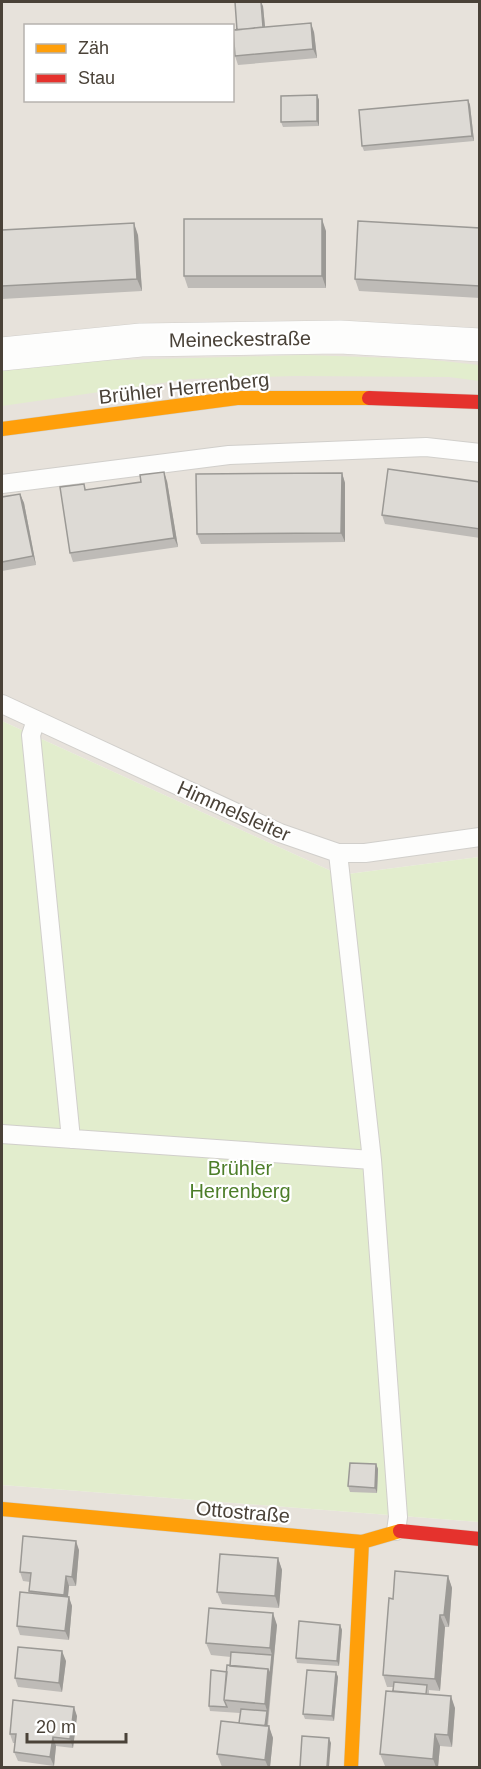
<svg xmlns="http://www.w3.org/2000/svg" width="481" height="1769" font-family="Helvetica,sans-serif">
  <rect width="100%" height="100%" fill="#f3f1ed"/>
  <path fill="#e7e2db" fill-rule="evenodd" d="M2,2H479V857L340,875L2,721ZM26,26H232V100H26Z
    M2,1485L479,1522V1767H2Z"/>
  <path fill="#e2edcd" d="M305,355L424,359L479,365V381L449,377L295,376L190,379L2,406V367L84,361Z
    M2,721L340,875L479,857V1522L2,1485Z"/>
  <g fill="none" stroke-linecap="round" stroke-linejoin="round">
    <defs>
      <path id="lane" d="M2,484L229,455L426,447L480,453
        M2,704L280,833L338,853H365L480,837
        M36,720L31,735L71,1139
        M338,853L372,1160L398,1517L396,1531
        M2,1134L372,1160"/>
      <path id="street" d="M2,354L141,340L340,337L480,345"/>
      <path id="slow" d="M2,429L237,398H369
        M2,1509L362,1542L400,1531
        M351,1768L362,1542"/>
      <path id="jam" d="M369,398L480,402
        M400,1531L480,1539"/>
    </defs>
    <use href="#lane" stroke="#d1cfcb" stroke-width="20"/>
    <use href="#street" stroke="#d1cfcb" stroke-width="34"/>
    <use href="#slow" stroke="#d2cec4" stroke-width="15"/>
    <use href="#jam" stroke="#d2cec4" stroke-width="15"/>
    <use href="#lane" stroke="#fdfdfc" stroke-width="18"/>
    <use href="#street" stroke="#fdfdfc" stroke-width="33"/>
    <use href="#slow" stroke="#ff9f0a" stroke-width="14"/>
    <use href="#jam" stroke="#e5322d" stroke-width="14"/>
  </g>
  <path fill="#bebbb7" d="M263,6L265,27L314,32L317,58L238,65L235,56L237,30Z
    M317,95L319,100V126L283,127L281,122Z
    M468,100L470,105L474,141L364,151L362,146Z
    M480,228V298L359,291L355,279Z
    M2,230L138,235L142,291L2,299Z
    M326,231V288H188L184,276Z
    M342,473L345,483V542L201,544L197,534Z
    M167,481L178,547L73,562L70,553L84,484L86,490L141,482Z
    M480,482V538L385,524L382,515Z
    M20,494L24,503L36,565L2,571V497Z
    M376,1464L378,1469L377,1493L350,1492L348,1486Z
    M79,1550L76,1586H69L68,1597L72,1606L69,1640L20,1635L17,1626L29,1593L30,1582L23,1581L20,1572Z
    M278,1558L282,1570L279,1608L222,1604L217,1592Z
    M448,1576L452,1588L449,1627H445L440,1691L429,1690V1694L455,1708L452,1747L440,1746L438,1767H404L385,1766L380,1754L393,1687H387L383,1675L393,1599Z
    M277,1625L268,1726L273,1738L270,1767H222L217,1754L239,1723L240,1713L210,1711L209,1706L230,1666L231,1657L211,1655L206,1643Z
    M340,1625L342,1630L339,1666L297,1663L296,1658Z
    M66,1661L62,1692L18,1687L15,1678Z
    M336,1672L338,1677L334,1721L305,1719L303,1714Z
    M77,1716L73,1748L56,1746L54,1766L18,1761L14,1752L15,1743H13L10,1734Z"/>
  <path fill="#9b9995" d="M261,2L263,6L266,37L264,32Z
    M311,23L314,32L317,58L313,49Z
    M317,95L319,100V126L317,121Z
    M468,100L470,105L474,141L472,136Z
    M322,219L326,231V288L322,276Z
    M134,223L138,235L142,291L137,279Z
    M164,472L167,481L178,547L174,538Z
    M342,473L345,483V542L341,533Z
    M20,494L24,503L36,565L33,556Z
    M376,1464L378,1469L377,1493L375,1488Z
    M76,1541L79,1550L76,1586L72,1577Z
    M278,1558L282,1570L279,1608L275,1596Z
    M66,1576L69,1586L67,1604L64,1595Z
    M448,1576L452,1588L449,1627L444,1615Z
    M69,1597L72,1606L69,1640L65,1631Z
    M273,1613L277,1625L266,1738L264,1732L267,1711L265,1704L268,1669L272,1655L270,1648Z
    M440,1615L445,1627L440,1691L435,1679Z
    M340,1625L342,1630L339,1666L337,1661Z
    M62,1651L66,1661L62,1692L59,1683Z
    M336,1672L338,1677L334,1721L332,1716Z
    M451,1696L455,1708L452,1747L448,1735Z
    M74,1707L77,1716L73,1748L70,1739Z
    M269,1726L273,1738L270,1767H268L265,1760Z
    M435,1734L440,1746L438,1767H436L433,1759Z
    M53,1737L56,1746L54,1766L50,1757Z
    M329,1738L331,1743L329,1767H327Z"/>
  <path fill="#dddad5" stroke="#9b9995" stroke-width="1.5" d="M235,2H261L263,27L237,30Z
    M311,23L313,49L235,56L233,30Z
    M317,95V121L281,122V96Z
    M468,100L472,136L362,146L359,110Z
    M184,219H322V276H184Z
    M358,221L480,228V286L355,279Z
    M134,223L137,279L2,286V230Z
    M388,469L480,482V529L382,515Z
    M164,472L174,538L70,553L60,487L84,484L85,490L141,482L140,475Z
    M342,473L341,533L197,534L196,474Z
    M20,494L33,556L2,562V497Z
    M350,1463L376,1464L375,1488L348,1486Z
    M23,1536L76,1541L72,1577L66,1576L64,1595L29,1591L31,1573L20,1572Z
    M220,1554L278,1558L275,1596L217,1592Z
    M395,1571L448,1576L444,1615H440L435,1679L383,1675L389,1598L393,1599Z
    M20,1592L69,1597L65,1631L17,1626Z
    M209,1608L273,1613L270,1648L206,1643Z
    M299,1621L340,1625L337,1661L296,1658Z
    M18,1647L62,1651L59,1683L15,1678Z
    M231,1652L272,1655L270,1676L268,1669L230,1666Z
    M227,1665L268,1669L265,1704L224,1700Z
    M211,1670L227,1672L224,1700L227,1707L209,1706Z
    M307,1670L336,1672L332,1716L303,1714Z
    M394,1682L427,1685L426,1694L393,1691Z
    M386,1691L451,1696L448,1735L435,1734L433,1759L380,1754Z
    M13,1700L74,1707L70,1739L53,1737L50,1757L14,1752L16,1734H10Z
    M241,1709L267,1711L265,1726L239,1723Z
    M221,1721L269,1726L265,1760L217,1754Z
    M302,1736L329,1738L327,1767H300Z"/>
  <g text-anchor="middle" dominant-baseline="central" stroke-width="4.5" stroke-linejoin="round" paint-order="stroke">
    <g font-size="20" fill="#4a4238" stroke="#fff">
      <text transform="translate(240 339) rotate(-1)">Meineckestraße</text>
      <text transform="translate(184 388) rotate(-6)">Brühler Herrenberg</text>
      <text transform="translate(234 811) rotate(24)">Himmelsleiter</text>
      <text transform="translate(243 1512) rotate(5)">Ottostraße</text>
    </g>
    <g font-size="20" fill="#4d7e29" stroke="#fff">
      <text x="240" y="1168">Brühler<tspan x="240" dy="23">Herrenberg</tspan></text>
    </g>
  </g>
  <rect width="481" height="1769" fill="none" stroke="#4a4238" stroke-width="6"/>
  <rect x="24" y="24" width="210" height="78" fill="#ffffff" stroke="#b7b3af" stroke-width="1.5"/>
  <rect x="36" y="44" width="30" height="9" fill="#ff9f0a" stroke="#b7b3af" stroke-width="1.5"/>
  <text x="78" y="54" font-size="18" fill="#4a4238">Zäh</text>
  <rect x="36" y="74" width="30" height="9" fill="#e5322d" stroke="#b7b3af" stroke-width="1.5"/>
  <text x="78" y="84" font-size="18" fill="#4a4238">Stau</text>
  <path d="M27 1733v9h99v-9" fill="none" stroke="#4a4238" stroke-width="3"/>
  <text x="36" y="1733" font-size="18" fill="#4a4238" stroke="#ffffff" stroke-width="4.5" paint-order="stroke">20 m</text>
</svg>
